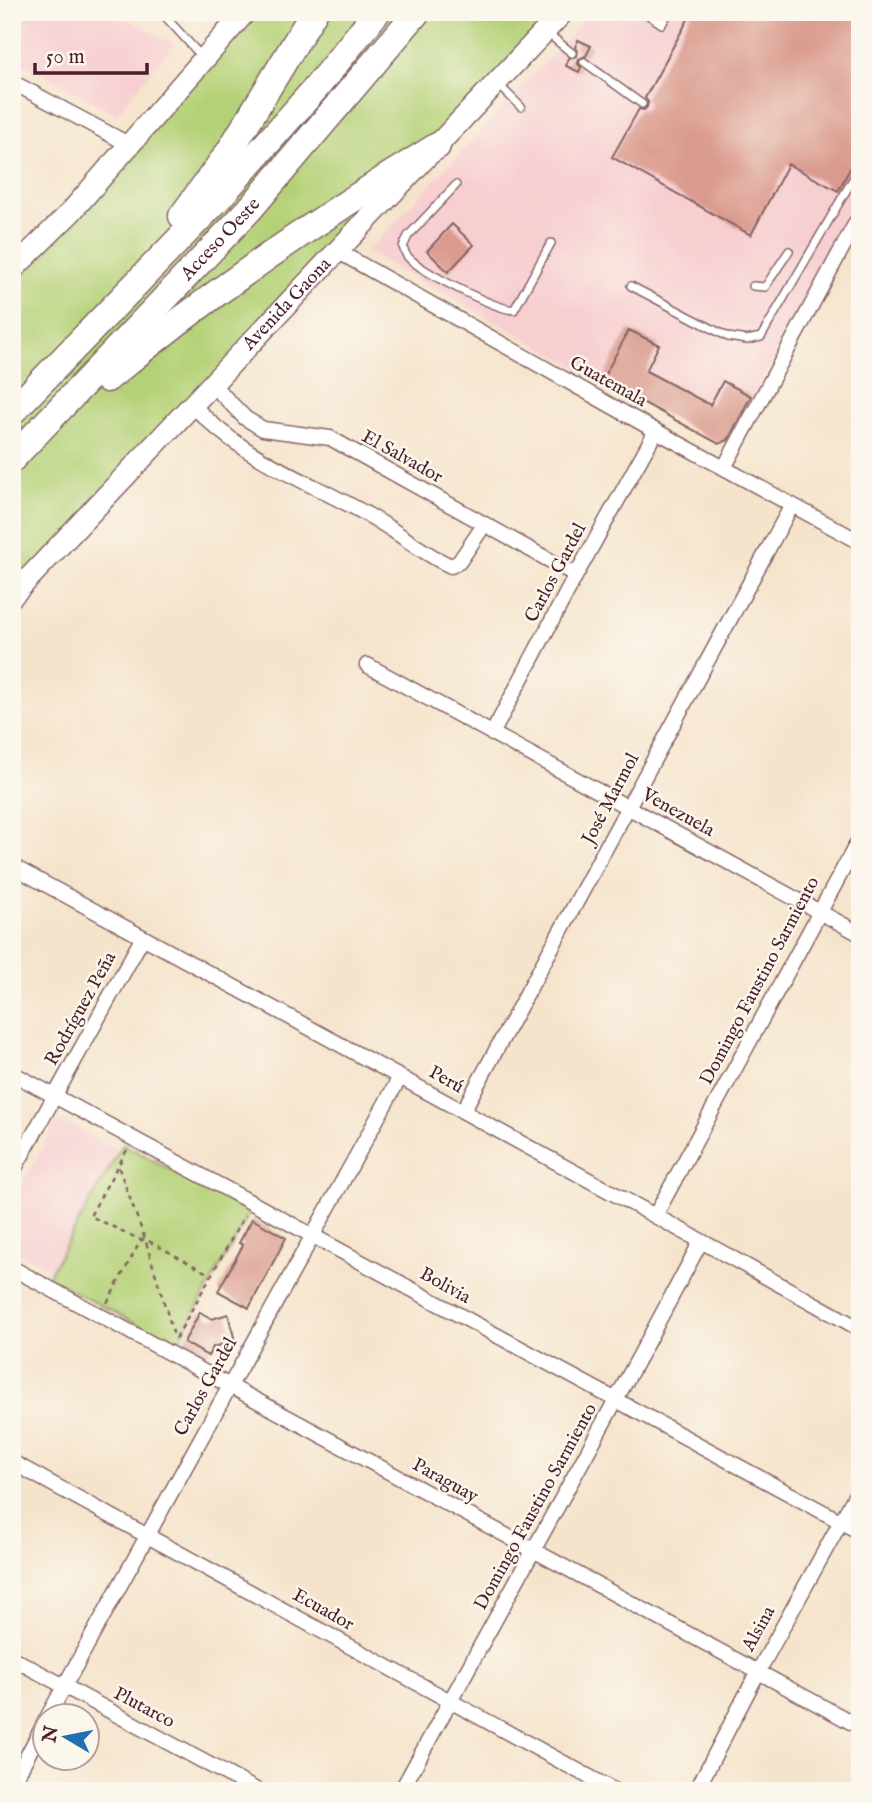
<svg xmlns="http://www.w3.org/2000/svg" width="872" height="1803" font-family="'IM FELL English',serif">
  <rect width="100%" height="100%" fill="#fbf7ec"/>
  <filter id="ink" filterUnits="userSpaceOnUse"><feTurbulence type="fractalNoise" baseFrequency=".0143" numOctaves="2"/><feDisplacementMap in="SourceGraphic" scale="14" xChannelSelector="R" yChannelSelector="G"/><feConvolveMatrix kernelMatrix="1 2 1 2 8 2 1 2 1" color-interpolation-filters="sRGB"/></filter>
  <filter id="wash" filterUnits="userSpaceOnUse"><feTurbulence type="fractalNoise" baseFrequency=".00686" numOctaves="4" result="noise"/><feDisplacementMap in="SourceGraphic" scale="28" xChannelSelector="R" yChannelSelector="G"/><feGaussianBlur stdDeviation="1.57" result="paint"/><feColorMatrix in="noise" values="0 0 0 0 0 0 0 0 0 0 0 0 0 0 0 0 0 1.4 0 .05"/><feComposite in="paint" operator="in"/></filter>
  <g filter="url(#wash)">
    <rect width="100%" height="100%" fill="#f5e4cc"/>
    <path fill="#f7cfd1" d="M12,12H115L174,44L116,114L12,58Z
      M589,12H860V199L730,439L718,444L367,252L560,47Z
      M62,1120L120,1152L52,1270L12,1250V1204L56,1122Z"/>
    <path fill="#b5d177" stroke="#807851" stroke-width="2" d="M245,12H563L12,596V270Z
      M123,1144L250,1212L177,1345L47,1278Z"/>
    <g id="blocks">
      <path fill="#da9b8e" d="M692,12H860V150L838,191L788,164L751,235L612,157L639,109L644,110L647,107L648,102L645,98Z
        M578,40L591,46L586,56L579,59L578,64L581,67L579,72L566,66L569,58L577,56L578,51L575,47Z
        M452,224L474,245L448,272L427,251Z
        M629,330L659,345L646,371L710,405L723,381L751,396L728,440L719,444L602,380Z
        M252,1219L286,1238L249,1308L218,1291L243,1245L239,1243Z
        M200,1312L212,1319L228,1314L235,1341L213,1347L208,1356L184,1342Z"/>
    </g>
  </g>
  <g filter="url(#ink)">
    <use href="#blocks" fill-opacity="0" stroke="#866463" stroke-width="2"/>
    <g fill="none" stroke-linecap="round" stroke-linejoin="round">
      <defs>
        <path id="lane" d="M161,12L203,58
          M644,12L662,24L669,12
          M546,32L572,53
          M584,62L642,104
          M497,83L521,107
          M456,185L408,236L403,247C404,250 406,255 408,257C423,273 493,308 514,310L551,243
          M631,286L728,337L747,340L761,337L860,167
          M753,286L765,287L789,251"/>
        <path id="street" d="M12,82L130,145
          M339,252L656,431L860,542
          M211,383L245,418L263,429L330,438L576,575
          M191,403C241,459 305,479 368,515C396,530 421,553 451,566L459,562L484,525
          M724,468L860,215
          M367,665L860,934
          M492,734L576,575L656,431
          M12,866L701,1241L860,1329
          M12,1073L860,1532
          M463,1111L792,505
          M12,1173L143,937
          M655,1216L860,838
          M12,1268L860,1727
          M12,1462L615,1791
          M12,1658L258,1791
          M48,1716L400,1077
          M12,1785L46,1720
          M401,1791C501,1607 604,1426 701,1241
          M696,1791L758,1672L860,1487"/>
        <g id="secondary">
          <path d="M12,270L70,213L245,12"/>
          <path id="s1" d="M12,596L563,12"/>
        </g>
        <g id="highway">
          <path d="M182,216L229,152L314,12"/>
          <path d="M107,379C211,292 321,217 437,146"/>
          <path d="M12,412L218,199L315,89L377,12"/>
          <path id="s2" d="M12,459L249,210L417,12"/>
        </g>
      </defs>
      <use href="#lane" stroke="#866463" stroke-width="10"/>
      <use href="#street" stroke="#866463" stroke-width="17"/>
      <use href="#secondary" stroke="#866463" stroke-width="24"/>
      <use href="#highway" stroke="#866463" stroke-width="29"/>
      <path stroke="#866463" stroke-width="2.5" stroke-dasharray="5 5" stroke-linecap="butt" d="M127,1150L118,1166L145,1239L175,1339
        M117,1167L90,1216L141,1240
        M107,1303L141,1240L145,1239L211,1275
        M176,1338L245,1215"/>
      <use href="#lane" stroke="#fff" stroke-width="7"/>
      <use href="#street" stroke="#fff" stroke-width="14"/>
      <use href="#secondary" stroke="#fff" stroke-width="21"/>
      <use href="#highway" stroke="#fff" stroke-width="26"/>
    </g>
  </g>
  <g text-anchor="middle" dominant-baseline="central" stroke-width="5" stroke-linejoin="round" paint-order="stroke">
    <g font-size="19" fill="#4a1f2b" stroke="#fbf7ec">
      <text stroke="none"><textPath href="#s2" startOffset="303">Acceso Oeste</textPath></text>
      <text stroke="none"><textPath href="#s1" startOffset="401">Avenida Gaona</textPath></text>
      <text transform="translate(608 382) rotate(29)">Guatemala</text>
      <text transform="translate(402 457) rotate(29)">El Salvador</text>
      <text transform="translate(556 573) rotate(-62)">Carlos Gardel</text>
      <text transform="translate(611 799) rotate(-62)">José Marmol</text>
      <text transform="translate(678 813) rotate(29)">Venezuela</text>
      <text transform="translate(760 981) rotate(-62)">Domingo Faustino Sarmiento</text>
      <text transform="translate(81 1009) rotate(-61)">Rodríguez Peña</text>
      <text transform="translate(446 1080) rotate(29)">Perú</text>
      <text transform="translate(445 1286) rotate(29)">Bolivia</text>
      <text transform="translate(206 1387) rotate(-61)">Carlos Gardel</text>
      <text transform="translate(445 1481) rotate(29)">Paraguay</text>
      <text transform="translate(536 1507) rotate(-61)">Domingo Faustino Sarmiento</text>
      <text transform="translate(323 1610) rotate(29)">Ecuador</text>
      <text transform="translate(759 1629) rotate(-61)">Alsina</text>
      <text transform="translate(144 1708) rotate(28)">Plutarco</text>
    </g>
  </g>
  <rect width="872" height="1803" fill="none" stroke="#fbf7ec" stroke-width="42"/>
  <g transform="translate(66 1737) rotate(280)"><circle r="33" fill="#fbf7ec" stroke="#b4a19f" stroke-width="2"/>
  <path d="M0-5L12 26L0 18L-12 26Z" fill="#1f6fb2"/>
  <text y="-10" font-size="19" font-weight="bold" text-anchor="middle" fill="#4a1f2b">N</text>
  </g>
  <path d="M35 63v10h112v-10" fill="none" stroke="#4a1f2b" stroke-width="3.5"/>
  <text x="46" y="63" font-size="21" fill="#4a1f2b" stroke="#fbf7ec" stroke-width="5" paint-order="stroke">50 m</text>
</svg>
